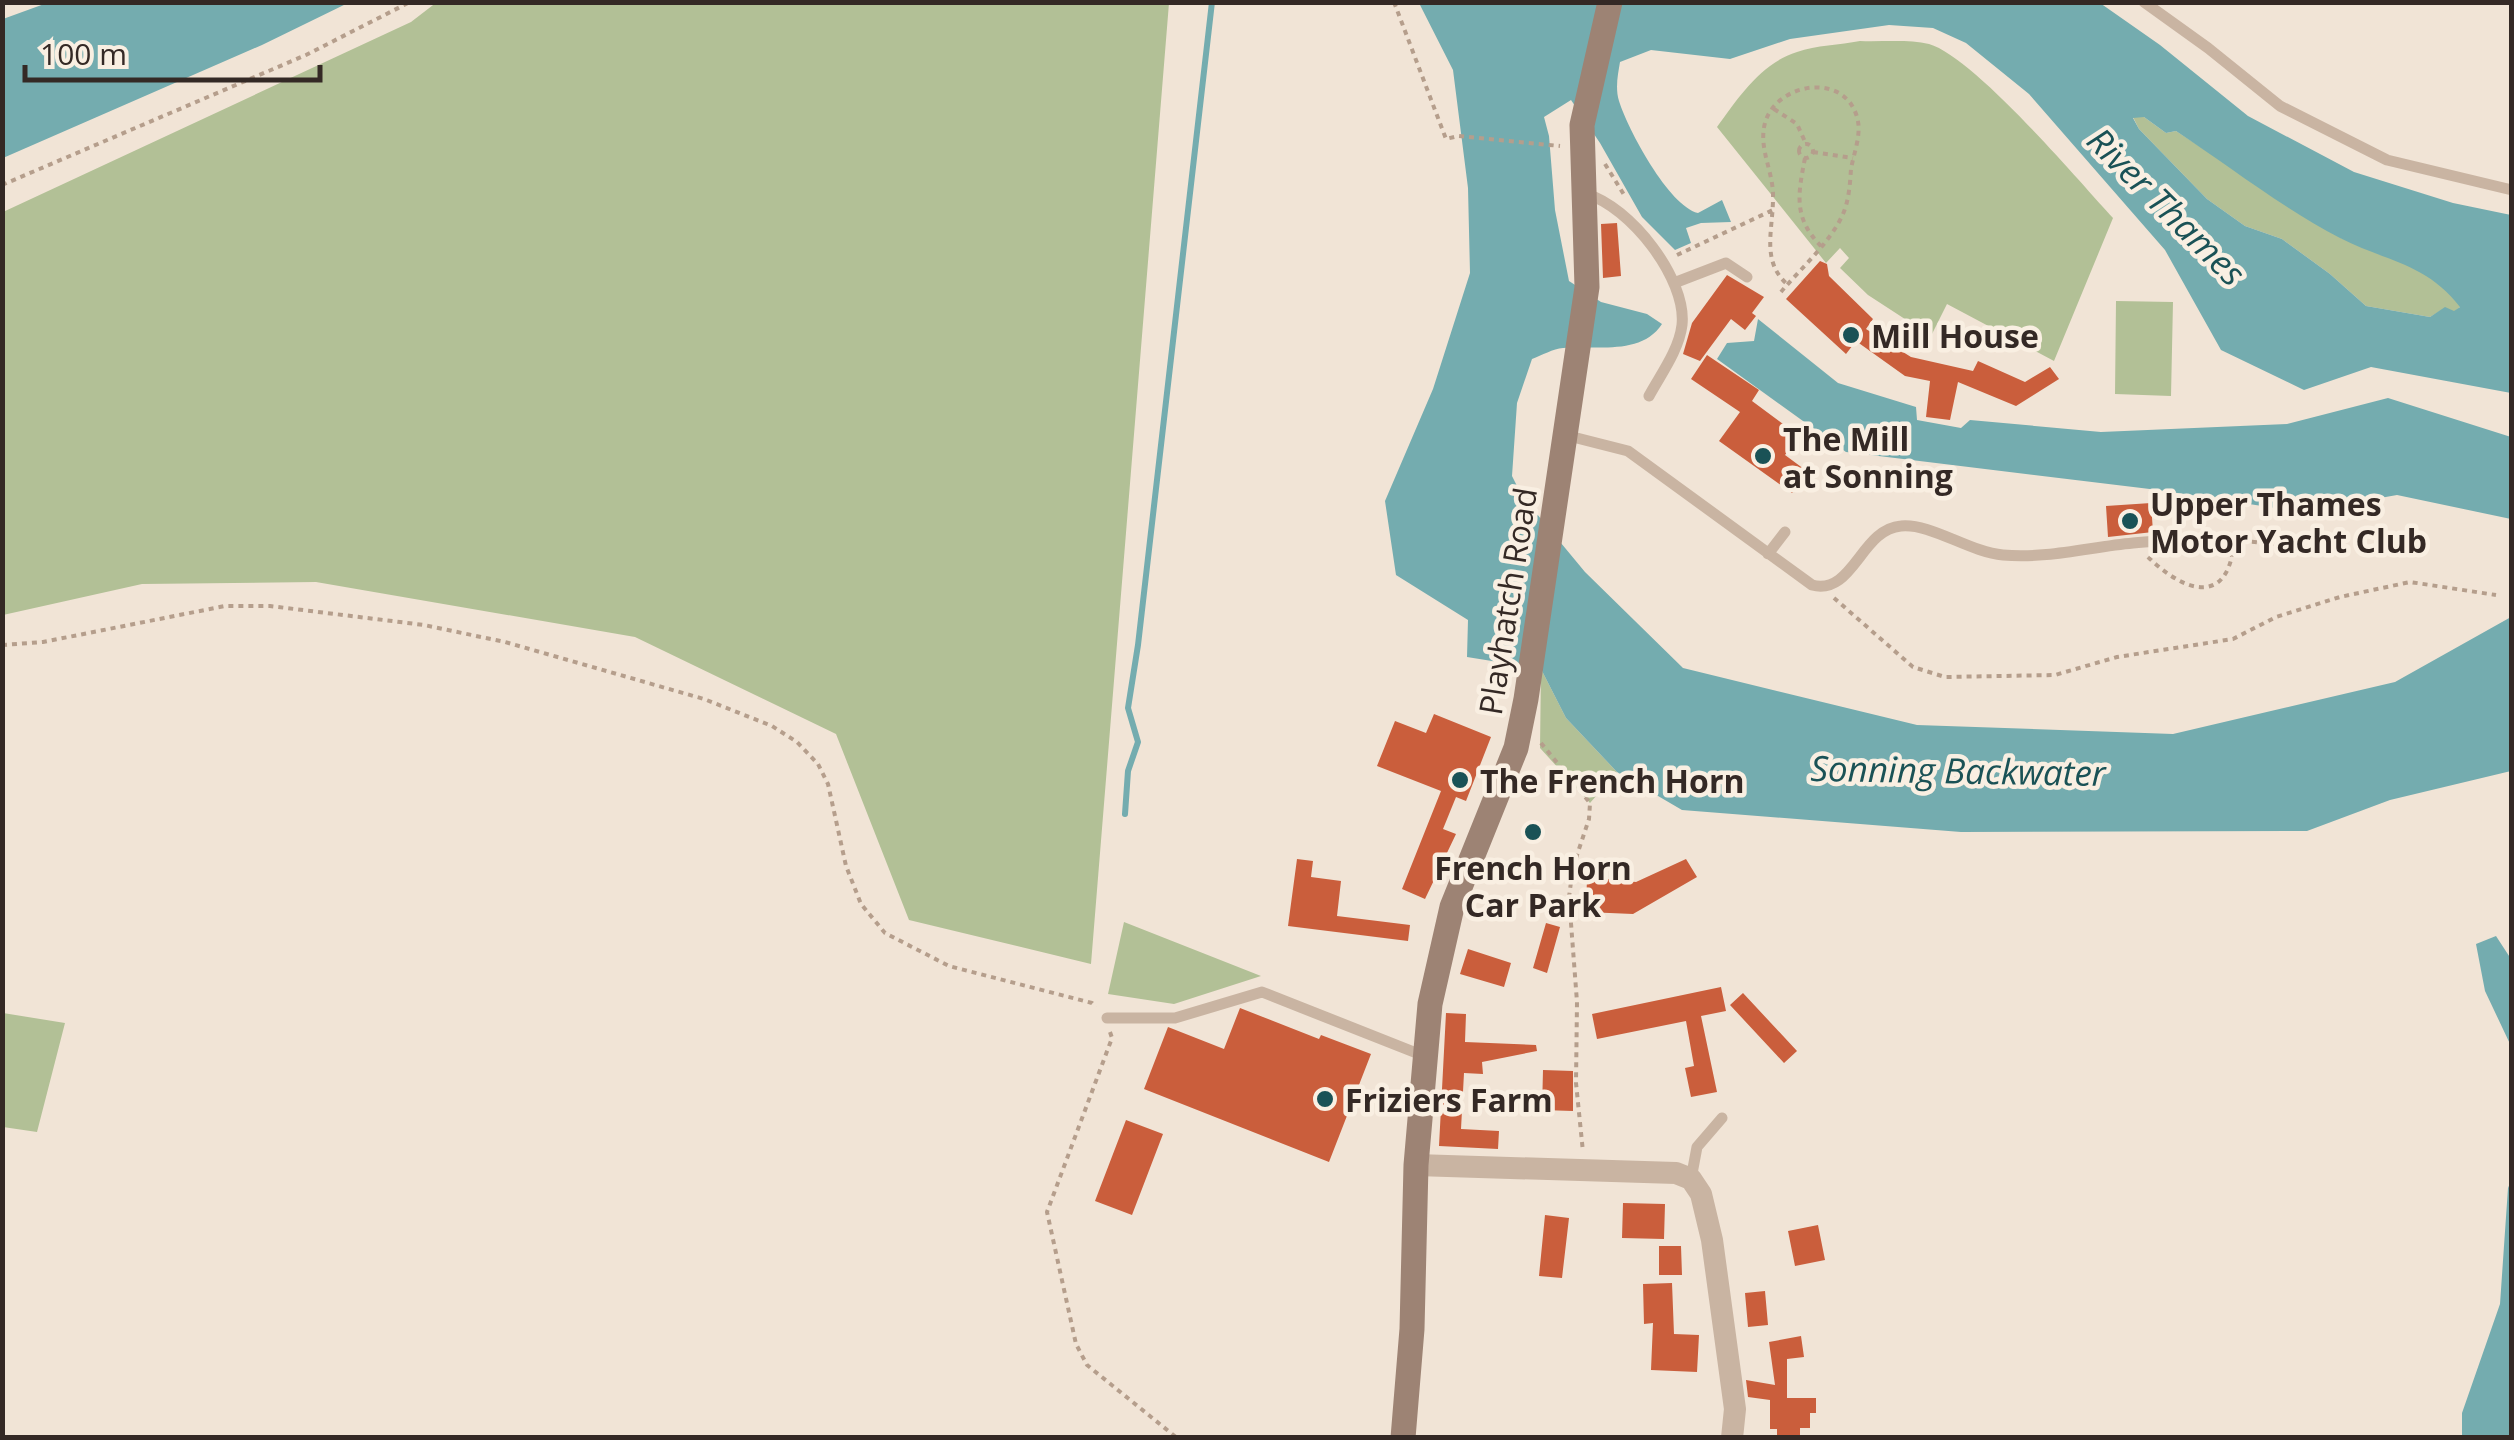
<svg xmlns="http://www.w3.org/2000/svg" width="2514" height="1440" font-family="'Open Sans',sans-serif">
  <rect width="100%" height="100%" fill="#f1e4d6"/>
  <path fill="#b2c096" d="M437,2L1169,3L1091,964L909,920L836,734L635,637L316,582L142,584L3,615V212L411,22Z
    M1860,41C1881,42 1909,39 1929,44C1974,57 2078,180 2113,218L2054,361L1947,304L1931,336L1868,295L1840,268L1849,258L1840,248L1826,263L1717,127C1738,98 1761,63 1797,52C1816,45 1840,45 1860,41Z
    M2133,117H2144L2166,133L2176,131L2341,238L2418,269L2438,281L2461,306L2454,312L2445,308L2430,317L2366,306L2330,274L2282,239L2245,226L2207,199L2139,129Z
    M2116,301L2173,302L2171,396L2115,394Z
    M1541,669L1566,718L1617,772L1590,803L1540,748Z
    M1124,922L1261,976L1174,1004L1108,994Z
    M3,1013L65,1023L37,1132L3,1127Z"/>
  <path fill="#74acaf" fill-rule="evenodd" d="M47,3V2L348,3L262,45L3,158V19Z
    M1419,3H2100L2160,45L2248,116L2354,172L2453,203L2511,215V393L2371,367L2304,390L2221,350L2165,250L2029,94L1966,43L1933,28L1889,25L1790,39L1730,59L1651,50L1620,62C1618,74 1615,88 1619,101C1628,130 1669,206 1698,213L1722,200L1731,222L1701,223L1686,228L1691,243L1675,250L1642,217L1600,143L1571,100L1544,117L1549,136L1555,210L1569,281L1601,302L1647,314L1662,324C1641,356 1596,345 1563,348C1553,349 1542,355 1532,359L1517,403L1512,476L1522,496L1585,572L1683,668L1917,725L2173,734L2395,682L2511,617V771L2390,800L2307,831L1961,832L1682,810L1617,772L1566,718L1541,669L1467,657L1468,620L1396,575L1385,501L1433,389L1470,273L1468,188L1453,70ZM2144,117L2166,133L2176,131C2229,166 2284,209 2340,238C2387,262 2426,263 2460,307L2454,311L2445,307L2430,317L2366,306L2330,274L2282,239L2245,226L2207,199L2139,129L2133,118Z
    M1758,319L1838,383L1916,407L1917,420L1961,428L1970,420L2101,432L2287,424L2388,398L2511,437V519L2397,495L2301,512L2158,490L1846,452L1717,359L1727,343L1754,341Z
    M2496,936L2511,959V1046L2485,991L2476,944Z
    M2511,1181V1437H2462V1413L2500,1304L2508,1188Z"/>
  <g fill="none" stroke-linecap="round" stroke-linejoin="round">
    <path stroke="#74acaf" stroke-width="6" d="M1125,814L1128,771L1138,742L1128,708L1138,645L1212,2"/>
  </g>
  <path fill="#ca5e3c" d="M1617,223L1621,276L1603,278L1601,224Z
    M1820,261L1827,264L1829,276L1873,319L1866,329L1911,357L1973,371L1978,361L2025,382L2050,367L2059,379L2016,406L1958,382L1950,420L1926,417L1930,381L1905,376L1856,341L1846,354L1786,299Z
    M1727,275L1764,297L1752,313L1756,316L1745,330L1731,319L1700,361L1683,354L1692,323Z
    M1707,355L1759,390L1752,401L1799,436L1785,455L1808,472L1792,493L1719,441L1740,412L1691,379Z
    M2151,503L2153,532L2108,537L2106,506Z
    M1434,714L1491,737L1466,801L1456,797L1443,829L1456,834L1425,899L1402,889L1441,791L1377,766L1395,721L1426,733Z
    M1297,859L1313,861L1311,877L1341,881L1337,916L1410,925L1408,941L1288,926Z
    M1686,859L1697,877L1633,914L1586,912L1587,877L1636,882Z
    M1546,923L1560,927L1547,973L1533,968Z
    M1468,949L1511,963L1504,987L1460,974Z
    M1721,987L1726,1011L1701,1016L1717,1092L1691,1097L1685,1068L1694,1066L1686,1021L1597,1039L1592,1014Z
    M1743,993L1797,1051L1784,1063L1730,1005Z
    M1240,1008L1319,1039L1321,1035L1371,1054L1329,1162L1144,1089L1168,1027L1224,1049Z
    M1446,1013L1466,1014L1465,1042L1536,1045L1537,1051L1482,1062L1483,1074L1464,1073L1461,1129L1499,1131L1498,1149L1439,1146Z
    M1543,1070L1573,1071V1111L1542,1110Z
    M1126,1120L1163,1134L1132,1215L1095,1201Z
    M1623,1203L1665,1204L1664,1239L1622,1238Z
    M1545,1215L1569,1218L1562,1278L1539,1276Z
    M1818,1225L1825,1260L1795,1266L1788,1231Z
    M1659,1246H1681L1682,1275H1659Z
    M1672,1283L1674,1334L1699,1335L1697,1372L1651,1370L1653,1323L1644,1324L1643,1284Z
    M1765,1291L1768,1325L1748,1327L1745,1293Z
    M1801,1336L1804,1357L1787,1359V1398H1816V1413H1810V1428H1800V1438H1777V1429H1770V1400L1748,1397L1746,1380L1775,1385L1769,1342Z"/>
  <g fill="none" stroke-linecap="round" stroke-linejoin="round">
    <path stroke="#b59e8c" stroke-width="4" stroke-dasharray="5 5" stroke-linecap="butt" d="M1394,2L1446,139L1458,136L1560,146
      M1774,109L1797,124L1806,144
      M1799 151a7 7 0 1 1 14 0a7 7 0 1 1-14 0Z
      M1813,152L1853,158
      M1805,158C1798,194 1793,218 1821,246
      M1605,164L1626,198
      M2,185L306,55L410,2
      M1677,255L1773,210
      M1781,292C1801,268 1830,243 1843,214C1849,200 1850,184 1851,169C1854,152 1862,134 1857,117C1844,71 1776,83 1765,123C1758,149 1774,172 1773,198C1773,230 1761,261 1787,284
      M2232,540L2298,546
      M2148,557C2174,583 2220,610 2232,556L2228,549
      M1834,598L1913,667L1945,677L2055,675L2117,657L2233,639L2276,617L2340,597L2410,582L2496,595
      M2,645L43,642L225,606H270L424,625L505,642L704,699L772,726L797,742L818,764L828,784L846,866L861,904L885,933L949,966L1092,1003L1096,1007
      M1541,743L1590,803L1589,819L1573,867L1569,897L1577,1002L1576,1083L1583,1152
      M1110,1032L1112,1038L1047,1212L1076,1344L1087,1365L1177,1438"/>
    <path stroke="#c9b4a2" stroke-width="11" d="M2144,2L2208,48L2280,106L2387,160L2512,190
      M1586,194C1630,206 1687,279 1682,325C1679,350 1661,374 1649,396
      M1674,283L1726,263L1747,277
      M1565,435L1628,451L1812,585C1853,596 1861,529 1901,526C1931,523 1969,552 2003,555C2046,559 2090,547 2133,543C2160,540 2189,540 2217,539
      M1768,554L1785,532
      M1107,1018H1175L1262,992L1424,1056
      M1691,1179L1697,1147L1722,1118"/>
    <path stroke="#c9b4a2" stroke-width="22" d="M1416,1165L1676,1173L1691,1179L1701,1194L1712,1240L1735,1409L1732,1438"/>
    <path stroke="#9d8374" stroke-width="25" d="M1403,1438L1412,1329L1416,1165L1430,1004L1452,907L1516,748L1526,699L1587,287L1582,125L1610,2"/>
  </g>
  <g fill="#1a5256" stroke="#f9efe2" stroke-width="4">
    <circle cx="1851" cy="335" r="10"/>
    <circle cx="1763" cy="456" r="10"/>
    <circle cx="2130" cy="521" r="10"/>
    <circle cx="1460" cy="780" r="10"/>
    <circle cx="1533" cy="832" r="10"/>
    <circle cx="1325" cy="1099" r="10"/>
  </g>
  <g text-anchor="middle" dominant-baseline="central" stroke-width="9" stroke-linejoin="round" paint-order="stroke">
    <g font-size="32" font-weight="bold" fill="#342925" stroke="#f9efe2" text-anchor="start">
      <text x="1871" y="335">Mill House</text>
      <text x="1783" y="438">The Mill<tspan x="1783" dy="37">at Sonning</tspan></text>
      <text x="2150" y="503">Upper Thames<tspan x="2150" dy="37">Motor Yacht Club</tspan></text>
      <text x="1480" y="780">The French Horn</text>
      <text x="1533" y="867" text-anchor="middle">French Horn<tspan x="1533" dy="37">Car Park</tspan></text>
      <text x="1345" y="1099">Friziers Farm</text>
    </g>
    <g font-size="32" fill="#342925" stroke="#f9efe2">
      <text transform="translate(1507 601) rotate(-81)">Playhatch Road</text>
    </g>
    <g font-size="35" font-style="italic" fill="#1a5256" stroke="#f9efe2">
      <text transform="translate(2167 206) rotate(45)">River Thames</text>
      <text transform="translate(1958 770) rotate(1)">Sonning Backwater</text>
    </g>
  </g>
  <rect width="2514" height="1440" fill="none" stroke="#342925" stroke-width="10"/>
  <path d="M25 65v15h295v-15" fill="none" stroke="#342925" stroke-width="5"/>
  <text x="40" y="65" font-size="30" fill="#342925" stroke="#f9efe2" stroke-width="8" paint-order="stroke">100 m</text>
</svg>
